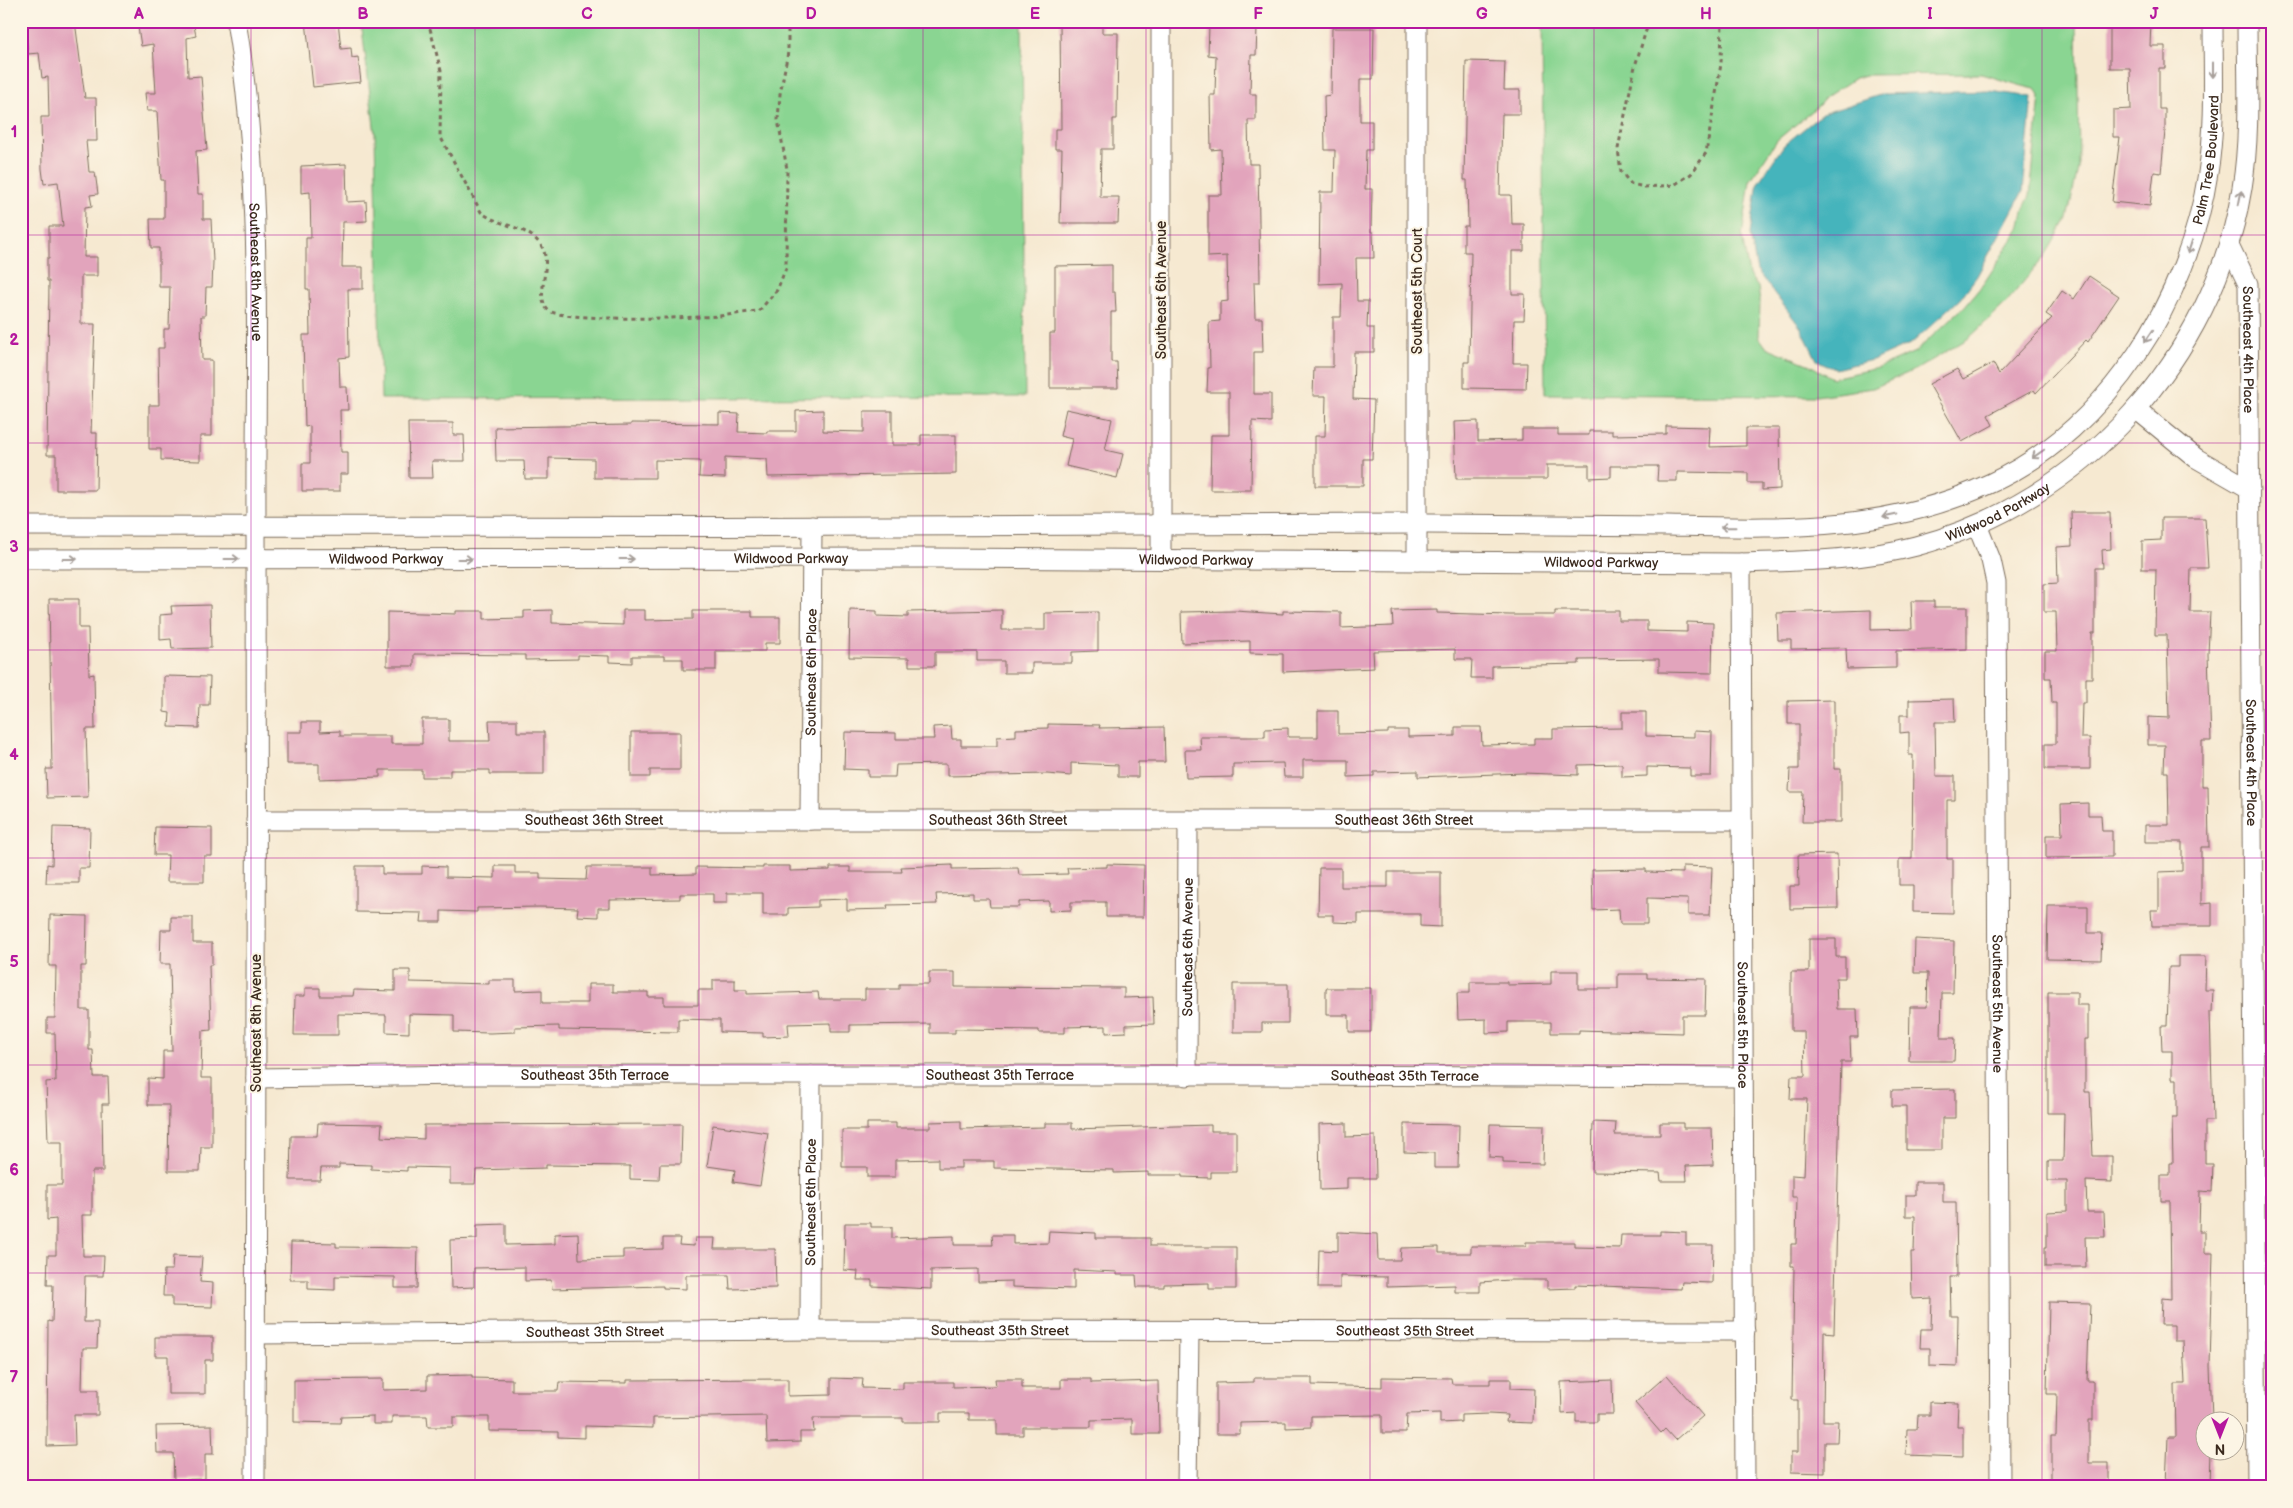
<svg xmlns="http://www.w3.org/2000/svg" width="2293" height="1508" font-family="'Balsamiq Sans',sans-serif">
  <rect width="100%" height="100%" fill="#fcf5e5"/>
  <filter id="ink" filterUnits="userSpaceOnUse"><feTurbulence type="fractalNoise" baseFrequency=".02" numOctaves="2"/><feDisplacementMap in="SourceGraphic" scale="10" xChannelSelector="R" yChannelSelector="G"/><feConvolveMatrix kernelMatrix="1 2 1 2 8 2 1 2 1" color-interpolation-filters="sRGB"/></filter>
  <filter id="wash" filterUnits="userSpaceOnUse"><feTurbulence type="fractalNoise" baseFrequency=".0096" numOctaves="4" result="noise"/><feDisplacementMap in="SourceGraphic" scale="20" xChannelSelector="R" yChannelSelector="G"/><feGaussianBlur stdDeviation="1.12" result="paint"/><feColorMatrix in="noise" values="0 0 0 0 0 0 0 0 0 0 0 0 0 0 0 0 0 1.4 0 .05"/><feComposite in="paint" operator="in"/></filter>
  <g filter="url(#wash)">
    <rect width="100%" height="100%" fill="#f6e9d1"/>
    <path fill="#8ad592" stroke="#628058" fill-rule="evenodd" d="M361,21H1022L1025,397L381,399L375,134Z
      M1542,21H2077L2079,164L2067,219L2045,256L2005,304L1969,338L1917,369L1873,388L1816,396L1545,394ZM1981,74C2000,79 2016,85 2035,89L2040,96L2030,196L2024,208L2019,229L1984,283L1965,306L1915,352L1878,368L1832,378L1810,365L1766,347L1759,337L1760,301L1758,287L1749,275L1742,236L1750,181L1777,140L1818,106L1826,97L1855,78L1866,75Z"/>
    <path fill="#44b4bc" stroke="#406f6d" d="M1989,91L2032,97L2023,191L1977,276L1960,299L1912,343L1876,359L1835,369L1817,360L1801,328L1757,271L1750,234L1758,183L1784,145L1822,114L1883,94Z"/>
    <g id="blocks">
      <path fill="#e2a4bc" d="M51,21H75L85,98H96L97,141H86L89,172H95L98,194L90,195L92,206L85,207L84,257H97V276H81V324H95L91,433H97L96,490H56V455H47L49,281H47V258H49V226H63L58,182L44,184L42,169L41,117H49L48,77L42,78L39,53L28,54L25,24Z
        M137,21H193L196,36L187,38L188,77L201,76L207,150L196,151L198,194H203V219H211L213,262L212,287H206L205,316H201L202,360H212V436H200V461L161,460V449H149V405H159L158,348H164V329H169L170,287H159V248H151L150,219H164V180H161L157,111H147L145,93H156L153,44L141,46Z
        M306,21H338L341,49L351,48L352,58L358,57L361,82L313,87Z
        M1060,21H1102V33H1118L1117,119H1113V149H1101L1100,197H1119L1118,223H1060L1062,149H1055V129H1061Z
        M2110,21H2151L2150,46H2165V68H2159V109H2165V131L2161,173L2154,172L2150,206L2112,202L2120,137H2113V110L2131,109L2130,68H2110Z
        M1209,26L1257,28L1256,55H1251L1250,94H1256V120H1248L1249,164H1258L1260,282H1254L1255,318H1262L1263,352H1254V394H1271V422L1252,421L1251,490H1210L1211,435H1229V392H1207L1208,368H1210L1209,322L1220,321V302L1228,301L1227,256L1208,257V195H1222L1221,149L1211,150L1210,95H1215L1216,56L1208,55Z
        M1332,28H1374L1373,79H1360V121H1372V150H1366L1365,189H1372L1371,232H1373L1374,258H1356L1357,301H1368L1367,328H1374V352H1354L1353,399L1374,400L1372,459H1363V486H1315V436H1325L1326,396H1313L1314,367H1333V317H1341L1342,283L1319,284L1320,192H1334L1335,150H1325L1324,96L1331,95Z
        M1466,61L1505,62L1504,90H1520V114H1502L1500,195H1511L1512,224H1524V251H1512V294H1525L1524,320H1514L1513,363H1527L1526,389L1464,388V362H1469L1471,252H1464V226H1468L1467,180H1464Z
        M346,164L347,202L366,201L367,221L343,222L342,267H363V289H348L349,357L339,358L340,387H347L348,410H340L341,452H348V474H340V491H302V463H310V426L305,427L303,335H310L309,289H306V238H311L310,192L301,193V166Z
        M1112,265V292H1115L1116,312H1111V362H1117L1118,388H1050V333H1055V266Z
        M2089,276L2119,296L2088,342L2086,340L2036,393L2034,390L1988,415L1993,425L1962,442L1929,384L1957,369L1963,379L1993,363L1999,374L2052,318L2046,314L2062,291L2074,299Z
        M1066,409L1112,419L1105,450L1123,454L1117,478L1066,466L1072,439L1060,436Z
        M823,410V431L864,432V411H892V445H921V435H956V474L768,477L767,459L725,457V478L699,477L700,461L655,460V478H594V459L549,458V479H525L524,461H496L495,427L631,425V423L719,424V413L739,414L738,432L767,433V431H796V411Z
        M1478,421V441L1522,440V429H1558V435H1589V431H1612V435L1666,434V426L1710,427L1709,447L1746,446V428H1779L1780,489L1762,490V483H1748V473L1677,472V481H1657L1658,466H1611V477L1589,478V465H1547V479H1456L1454,422Z
        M408,423H453V435H464L465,461H432L433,478H409Z
        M2071,512H2110L2111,549L2102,550L2103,568H2095V633H2092V678H2086V703H2082L2081,738H2090V769H2045V744H2056V703H2052L2051,678H2045V651H2057L2056,612H2044V584L2058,583L2057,547L2072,546Z
        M2161,518H2205L2208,568H2191L2190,612H2210L2208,654L2211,741H2202V786H2208L2209,847H2201V904L2212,903V926H2152L2151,910H2159V872L2182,871V842H2145V825H2169L2168,772H2164L2165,745H2148V717L2169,718L2167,635H2155L2156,569H2142V541L2161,540Z
        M49,599H79V628H88L89,675L94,674L95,729H86L88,797L47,798L46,769H52Z
        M1911,601H1934V607H1967V649L1896,651V668L1847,669L1846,648L1791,649V640H1778L1777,613L1871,610V630L1912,629Z
        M210,605L211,648L172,649L171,639L160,640V615L172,614L171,606Z
        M552,610V623L623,625V610H645V620L693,619V611H752V617H780V643H765V651H716V670H683V659H664V656H632V663L609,662V656L578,655V659L525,660V655L414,654V666H387V612L456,614V611H484V619L524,618V611Z
        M850,610L877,611V616L908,617V612L1002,610V630H1045V613L1098,612V651L1072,652V663H1032V673H1004V661H977V652H935V666H909V658L849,657Z
        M1437,610V613L1510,615H1555V611H1619V621H1647V631L1687,632V622L1713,623L1712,673L1659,672V659L1579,660V664L1492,666V678H1471L1472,659H1455V649L1373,651L1374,668L1283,672V654L1250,653V641L1182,643L1181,612L1235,611L1283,614V611L1341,612V628L1393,626L1392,611Z
        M164,676L210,677L209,705H200L199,728L169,727L170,713L164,712Z
        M1954,699L1955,722H1935L1936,776H1955V800H1947V859H1953V913L1913,912V885H1899V859H1912L1913,755H1909V732L1900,733V715H1909V700Z
        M1834,700V769H1841V822H1802L1803,792H1789L1790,769H1799V724H1788V701Z
        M1318,711H1338V734L1388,733V730H1408V737L1455,736V727H1481L1482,745L1534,744V738H1553V729L1622,728V712H1646V736L1694,737V731L1712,732L1711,776H1690V768L1647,767V776L1622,777V764L1578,765V775L1523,773L1418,777V771L1374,772V776L1348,777V760H1303V777H1284L1283,763L1233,764V777L1186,778L1185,750H1201L1200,737H1265V729L1288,728V737H1318Z
        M422,719H449V741H490L489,720H517V732H544V774H490V770H450V777H422V770H380V777L319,779V764H287V732H302V722H320V732L340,731V736H391V744H422Z
        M1048,724L1100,725L1099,728L1164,727L1165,762H1138V777H1118V765L1071,763V776L1047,774L947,776V764L896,765L895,777H868V770L844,769L845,732L896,733V739H934L933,727L951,726L952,739H961V746H997V737L1016,736V729L1048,728Z
        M631,732H680V770H650V777H631Z
        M2088,803V815H2101L2102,831H2112V857L2046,858V835H2062L2061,804Z
        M53,827L90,828L89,868H79V883H46L47,864L52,865Z
        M155,827L212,828V856H204V882H167L168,855H154Z
        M1837,854L1838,908L1790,909V886H1799L1798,855Z
        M1107,864L1144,865L1143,917H1106V902H1071V910L1049,911V901L1019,902V907H990L989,899H973V893L936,894L937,904L887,905L888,909L847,910V899L818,900V907L788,908V915H763V893H727V903H713V894H680V899L610,900V908H598V917L577,916L578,908L540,907L477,908V912L441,911V922H421L422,913L356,912V866H382V874H422V866L446,867V877L495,878V866H515V873H540V879L586,880L587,867H652V875L696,874V867L763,868V866H790V871L830,870V867H850V872H902L901,867L952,865V869L1018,868L1019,875L1068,874L1067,868L1107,867Z
        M1683,866L1712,867L1710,915H1688V899L1647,898V924H1620L1619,909L1593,910L1592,870L1646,869V872L1683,873Z
        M1319,868H1341V887H1388V872H1441V927L1420,926V914H1358V923L1333,922V915H1318Z
        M2048,906H2088V933H2102L2101,960L2047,959Z
        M50,915L87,916L86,966H81V1010H89V1050H93L94,1077H108L109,1104H102L103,1171H92V1215H82L83,1256H104L103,1276H85L84,1322H98L97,1348H83L82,1390H98V1415H74L75,1445L47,1446L48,1321L52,1322L53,1285H47L48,1255H56V1219L47,1220V1185H62V1142H48L46,1082L56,1081L55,1033H47V1018H55L56,966H49Z
        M171,917H193V943H212V965H209L211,1030L202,1031L201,1078H212V1147H201L200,1171H168L169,1105H148V1078L163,1079V1051H172L170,964H160L161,930H171Z
        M1809,939H1836V957H1845V978H1836L1837,1009H1857L1858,1037H1850L1851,1062H1841L1834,1333L1824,1332L1823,1421H1838L1837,1442H1825V1473L1791,1472V1452H1798V1400H1792L1794,1266H1791V1244H1796L1797,1197H1792V1175L1804,1176L1807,1099H1790L1791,1076H1805L1804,1031H1791V972H1809Z
        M1915,939L1954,941L1953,993H1942L1941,1038H1955L1954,1061H1909L1910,1007H1927L1928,973H1914Z
        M2178,956H2206L2205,990H2213L2212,1012H2210L2213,1121H2205V1164H2213L2212,1192L2200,1191L2199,1231H2205V1253H2213L2210,1366L2212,1419H2206V1450H2211L2210,1486L2166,1485L2168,1437H2176L2175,1384H2185L2183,1341H2174V1325H2161L2162,1298L2171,1299L2170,1201H2161V1175H2170V1163H2173L2172,1118H2177V1079H2172V1051H2162L2161,1026H2167L2169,967H2178Z
        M395,970H410V982L489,984V980H515V991L542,990V1003H588V984H613V992H648V997H664V1005H698V990H713V980H735V990H747V994L818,992L819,999H865V989H899V984H929V972H955V987L1124,988V998L1153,997L1154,1024L1126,1025V1032L1106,1033V1026L1065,1027V1033H1039V1030L955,1029V1033H930V1024L850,1025V1032H831V1023L788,1024L789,1036L763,1037V1033L720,1032V1020L678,1019V1032L559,1030V1026L515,1027V1032L490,1033L454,1032V1015L409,1014V1033L386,1032V1015L338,1014V1035H294L295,996H305V988H320V996H353L354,990L395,991Z
        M1551,971H1578V989H1618V974H1647V978L1706,979L1705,1015H1682V1033L1579,1030V1033H1551V1022H1508V1032L1486,1033V1019L1458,1020L1457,993H1470V982H1507V985L1551,984Z
        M1233,984H1288V1023H1262V1032H1233Z
        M1326,988H1371V1032H1349V1015H1326Z
        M2048,992H2077V1005H2088V1039H2085V1092H2090L2093,1156H2112V1182L2086,1181L2087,1212H2104L2105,1237H2085L2086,1267H2045V1247H2047V1212L2067,1211V1181H2048V1161H2063L2064,1113H2048Z
        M1955,1089V1118H1942V1150H1906V1106H1892V1090Z
        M961,1121V1129L1045,1127V1123H1072V1129L1211,1125V1131H1236V1172H1211V1178L1182,1177V1175H1148V1172L1114,1173V1170L994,1168V1161H961V1168H938V1159L895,1160V1177H867V1167H842V1130H867V1123H896V1128H930V1122Z
        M1593,1122L1616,1123L1615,1135H1660V1123H1683V1128H1712L1713,1165L1686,1166L1687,1181H1661L1660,1173L1592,1172Z
        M318,1123L382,1124L381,1137L424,1139V1125L682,1124L681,1164H660L659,1180L630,1179V1166L546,1165V1168L476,1170L475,1184H450V1168L407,1167V1171L371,1169V1165L339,1164V1168H321L320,1180H290L291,1136H317Z
        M1346,1123V1137L1375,1136L1376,1178H1347V1189L1320,1190L1319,1124Z
        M1404,1124L1459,1125L1458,1168H1434V1153L1404,1152Z
        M1490,1124L1544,1125L1543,1164L1503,1163V1158L1489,1157Z
        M713,1125L768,1133L760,1186L733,1182L735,1170L707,1166Z
        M1915,1182H1943V1202H1956L1957,1277H1950L1951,1316H1958L1957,1367L1930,1366V1348H1920L1921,1329H1931L1932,1298L1912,1299L1911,1252H1914L1915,1216H1906V1195H1915Z
        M845,1223H871V1227H892V1238L954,1236V1245H993L992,1235H1013V1244L1048,1243L1049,1231L1096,1233V1238H1150V1246H1163V1247H1236V1289H1209V1283L1164,1284V1287H1137L1136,1275H1117V1272L1074,1270V1289L1012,1287V1281L978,1282V1269L931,1270V1289L872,1286V1280H857L858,1271L844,1270Z
        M506,1224V1245L555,1244V1234L578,1233L579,1259L623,1258V1250L663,1249V1238H680L679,1245L694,1246L695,1238H715L714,1249H775L776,1288L730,1289L729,1275H686V1289L663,1288V1286L552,1289L551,1280L525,1281V1267L474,1268V1287L451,1288L450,1240L477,1239V1225Z
        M1660,1231L1686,1232V1245H1713L1712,1283L1682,1282L1681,1289L1575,1285V1288L1547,1289V1280H1510L1480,1282V1292H1455V1285L1387,1287V1277L1340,1276V1288H1318L1319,1250L1338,1251V1232L1377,1234L1378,1260H1400L1401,1248L1439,1247V1253H1471V1246H1526V1242H1574V1247L1620,1248L1621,1235H1660Z
        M291,1242L336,1243V1247L418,1248L417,1288H395V1277L335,1276V1290L308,1289V1280H290Z
        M173,1256L202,1257L200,1282L213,1283L212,1307L172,1306V1296H163L164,1270H172Z
        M2049,1302L2090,1303L2087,1381H2093V1420H2089V1463H2109V1487H2051V1436H2056L2057,1394H2047Z
        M155,1337H213V1360H205V1394H168V1356H155Z
        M472,1375V1378L512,1379V1391H558L559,1382L627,1383V1380L788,1379V1396L831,1395V1378L863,1379L862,1388L903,1389V1382H953V1387L996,1386L995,1379H1022V1388H1061V1379H1091V1383L1158,1381L1159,1434H1132V1419L1091,1420V1427H1023V1435H997V1420H969V1413H940V1422H903V1418H813L814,1432H800V1442L767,1443L766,1416L653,1418V1428L585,1426V1438L558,1437V1432L489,1431V1417H453V1427H428L427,1416H392V1424H373V1416L341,1417L340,1423L294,1422V1380L383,1379V1390L427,1389V1376Z
        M1667,1375L1703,1416L1675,1440L1665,1429L1661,1433L1635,1403Z
        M1382,1377L1451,1378L1452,1384H1490V1379H1511V1388L1534,1389L1533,1423L1506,1422L1507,1415L1489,1414L1461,1415V1422L1440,1423V1413L1407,1414L1406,1433H1382V1415L1311,1416V1427L1286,1428V1422L1240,1423V1434H1216V1383L1254,1382V1378H1312V1385L1382,1387Z
        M1612,1380L1613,1414H1597V1422H1576V1413L1562,1414L1561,1382Z
        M1930,1402L1958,1403L1957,1427H1963V1457L1906,1455L1907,1429H1917L1918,1415H1930Z
        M212,1425L213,1454H205V1479L174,1480L173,1453H157L156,1426Z"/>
    </g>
  </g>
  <g filter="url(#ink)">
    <use href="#blocks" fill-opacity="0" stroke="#7c6d5d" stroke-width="1"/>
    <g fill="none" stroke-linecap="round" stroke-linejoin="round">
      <defs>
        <g id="minor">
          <path id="s1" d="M236,21C264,186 255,355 256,521C257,843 256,1165 255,1487"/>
          <path id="s2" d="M2229,245L2248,284L2257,1487"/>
          <path d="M2136,409L2196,458L2250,489"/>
          <path id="s3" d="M1977,525L1991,560L1996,583L2000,1487"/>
          <path id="s4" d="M21,526C490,526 959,528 1428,524C1508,524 1588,525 1668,526C1781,528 1886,533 1991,483C2109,428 2189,298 2208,173C2216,123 2213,72 2213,21"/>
          <path id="s5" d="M21,559L930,558L1741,563C1799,561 1860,561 1916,546C2082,502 2214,358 2242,188C2251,133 2247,77 2247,21"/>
          <path d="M1161,559V21"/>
          <path d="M1417,561V21"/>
          <path id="s6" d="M1741,563L1745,1487"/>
          <path id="s7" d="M256,820H1742"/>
          <path id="s8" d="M810,820L812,526"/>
          <path id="s9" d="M1187,1076L1188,820"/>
          <path id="s10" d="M256,1078L466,1075H1264L1743,1077"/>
          <path id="s11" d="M810,1330L811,1075"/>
          <path id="s12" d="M256,1334L810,1330L1745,1331"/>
          <path d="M1187,1487L1189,1332"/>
        </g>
      </defs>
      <use href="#minor" stroke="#7c6d5d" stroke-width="21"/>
      <path stroke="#7c6d5d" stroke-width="3" stroke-dasharray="4 4" stroke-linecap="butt" d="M428,21L441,71L440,136L481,212C498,226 527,226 540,244C555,263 533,295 548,310C559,322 695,318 718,316C732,315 746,312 759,311L777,290L786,268L787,169L778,120L780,94L788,52V21
        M1649,21L1635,66L1618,149L1621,172L1631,184L1645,187L1674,185L1691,174L1706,153L1721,64L1722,21"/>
      <use href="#minor" stroke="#fff" stroke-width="19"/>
    </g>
    <defs><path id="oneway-shaft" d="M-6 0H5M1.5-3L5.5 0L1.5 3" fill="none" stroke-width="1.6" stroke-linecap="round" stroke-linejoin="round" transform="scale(1.25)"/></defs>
    <g stroke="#a79f9a">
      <use href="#oneway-shaft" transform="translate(2213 70) rotate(90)"/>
      <use href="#oneway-shaft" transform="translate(2240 198) rotate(-79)"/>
      <use href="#oneway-shaft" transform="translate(2190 247) rotate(108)"/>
      <use href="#oneway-shaft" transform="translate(2149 336) rotate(124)"/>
      <use href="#oneway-shaft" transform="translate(2038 454) rotate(145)"/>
      <use href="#oneway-shaft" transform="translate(1890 516) rotate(168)"/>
      <use href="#oneway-shaft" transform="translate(1728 527) rotate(-179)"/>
      <use href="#oneway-shaft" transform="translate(70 559)"/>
      <use href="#oneway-shaft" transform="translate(232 559)"/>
      <use href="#oneway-shaft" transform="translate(465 559)"/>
      <use href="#oneway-shaft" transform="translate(627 559)"/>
    </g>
  </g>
  <path fill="none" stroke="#b5179e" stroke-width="1" stroke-opacity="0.55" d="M251,21V1487M475,21V1487M699,21V1487M923,21V1487M1146,21V1487M1370,21V1487M1594,21V1487M1818,21V1487M2042,21V1487M21,235H2272M21,443H2272M21,650H2272M21,858H2272M21,1065H2272M21,1273H2272"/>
  <g text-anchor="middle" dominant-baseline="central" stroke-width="4" stroke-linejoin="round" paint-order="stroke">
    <g font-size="14" fill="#3b2a1e" stroke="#fcf5e5">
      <text stroke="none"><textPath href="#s4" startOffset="2382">Palm Tree Boulevard</textPath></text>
      <text stroke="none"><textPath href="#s1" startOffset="252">Southeast 8th Avenue</textPath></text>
      <text transform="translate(1161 290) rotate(-90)">Southeast 6th Avenue</text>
      <text transform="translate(1417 291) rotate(-90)">Southeast 5th Court</text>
      <text stroke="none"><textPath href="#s2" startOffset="109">Southeast 4th Place</textPath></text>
      <text stroke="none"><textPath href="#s5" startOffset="1985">Wildwood Parkway</textPath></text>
      <text stroke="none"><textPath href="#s5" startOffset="365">Wildwood Parkway</textPath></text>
      <text stroke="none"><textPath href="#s5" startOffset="770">Wildwood Parkway</textPath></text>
      <text stroke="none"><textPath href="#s5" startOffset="1175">Wildwood Parkway</textPath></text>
      <text stroke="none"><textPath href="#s5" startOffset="1580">Wildwood Parkway</textPath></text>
      <text stroke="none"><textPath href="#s8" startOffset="148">Southeast 6th Place</textPath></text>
      <text stroke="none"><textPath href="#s2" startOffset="522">Southeast 4th Place</textPath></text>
      <text stroke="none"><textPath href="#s7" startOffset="338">Southeast 36th Street</textPath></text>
      <text stroke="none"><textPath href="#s7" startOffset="742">Southeast 36th Street</textPath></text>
      <text stroke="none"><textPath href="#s7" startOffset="1148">Southeast 36th Street</textPath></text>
      <text stroke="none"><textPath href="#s9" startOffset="129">Southeast 6th Avenue</textPath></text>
      <text stroke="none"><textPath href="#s3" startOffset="482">Southeast 5th Avenue</textPath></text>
      <text transform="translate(256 1023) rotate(-90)">Southeast 8th Avenue</text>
      <text stroke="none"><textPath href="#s6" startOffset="462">Southeast 5th Place</textPath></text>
      <text stroke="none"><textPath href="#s10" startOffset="339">Southeast 35th Terrace</textPath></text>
      <text stroke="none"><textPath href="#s10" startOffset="1149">Southeast 35th Terrace</textPath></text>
      <text stroke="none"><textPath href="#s10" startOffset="744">Southeast 35th Terrace</textPath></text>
      <text stroke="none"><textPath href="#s11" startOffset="128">Southeast 6th Place</textPath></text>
      <text stroke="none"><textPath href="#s12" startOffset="339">Southeast 35th Street</textPath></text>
      <text stroke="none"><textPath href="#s12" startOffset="744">Southeast 35th Street</textPath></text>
      <text stroke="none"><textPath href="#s12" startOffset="1149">Southeast 35th Street</textPath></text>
    </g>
  </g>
  <rect width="2293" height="1508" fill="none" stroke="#fcf5e5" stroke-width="55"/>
  <g transform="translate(2220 1436) rotate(180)"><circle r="24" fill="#fcf5e5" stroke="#afa495"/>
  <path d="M0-4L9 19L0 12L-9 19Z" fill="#b5179e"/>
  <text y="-8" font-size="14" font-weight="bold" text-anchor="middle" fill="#3b2a1e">N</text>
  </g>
  <rect x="28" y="28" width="2238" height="1452" fill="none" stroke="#b5179e" stroke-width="2"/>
  <g font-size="16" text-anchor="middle" font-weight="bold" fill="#b5179e">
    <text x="139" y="19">A</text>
    <text x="363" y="19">B</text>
    <text x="587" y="19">C</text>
    <text x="811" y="19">D</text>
    <text x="1035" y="19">E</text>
    <text x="1258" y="19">F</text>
    <text x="1482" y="19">G</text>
    <text x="1706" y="19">H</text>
    <text x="1930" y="19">I</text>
    <text x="2154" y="19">J</text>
    <text x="14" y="137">1</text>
    <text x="14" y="345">2</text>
    <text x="14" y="552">3</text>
    <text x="14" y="760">4</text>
    <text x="14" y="967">5</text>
    <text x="14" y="1175">6</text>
    <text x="14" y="1382">7</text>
  </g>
</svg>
